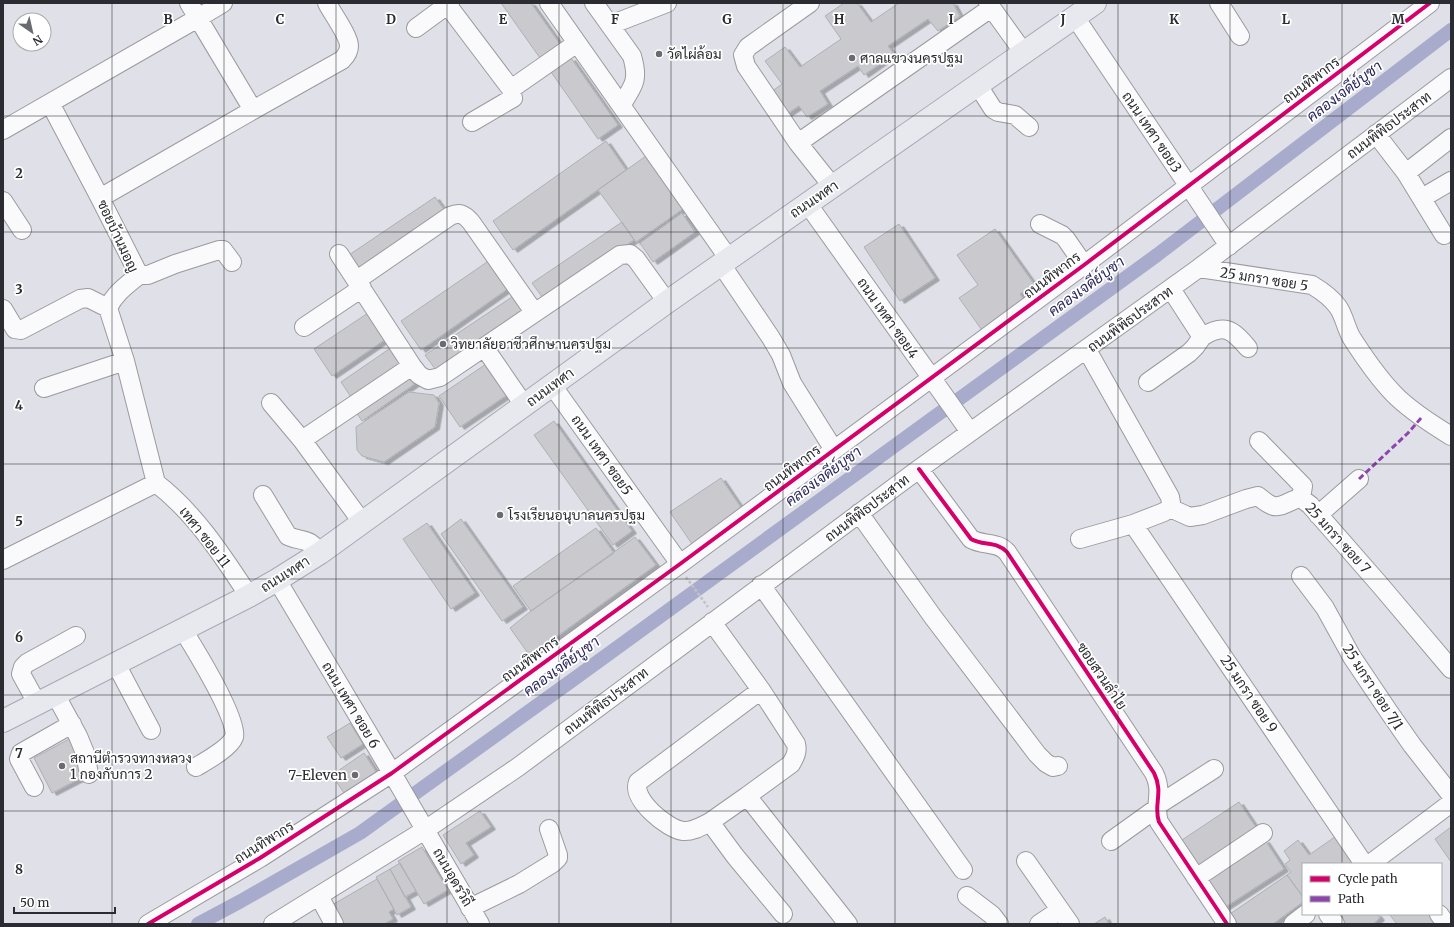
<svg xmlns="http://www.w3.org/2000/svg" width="1454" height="927" font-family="Merriweather,Sarabun,serif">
  <defs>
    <filter id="shadow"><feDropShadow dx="4.5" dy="2.5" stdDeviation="0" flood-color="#0004"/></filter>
  </defs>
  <rect width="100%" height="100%" fill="#e0e1e8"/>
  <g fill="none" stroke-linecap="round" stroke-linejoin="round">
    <path stroke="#a8abcb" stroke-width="14" d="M198,924L241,901L360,833L574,679L1157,255L1451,30"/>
  </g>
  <path fill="#c9c9ce" stroke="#aeb0b5" filter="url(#shadow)" d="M501,3H531L560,44L540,58Z
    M844,3H857L871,22L899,3H953L960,16L938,31L928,19L888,46L894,54L864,75L858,66L820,91L828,104L807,117L799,106L787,114L771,92L782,84L765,61L785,47L800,67L841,39L825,16Z
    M571,58L618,125L598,139L551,72Z
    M606,141L626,170L513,250L493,221Z
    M646,156L683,209L636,242L598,190Z
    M435,197L448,215L358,275L346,257Z
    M682,213L695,232L653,262L640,243Z
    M622,222L634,240L545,301L532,283Z
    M899,224L935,278L900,301L864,247Z
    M995,229L1034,284L1020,294L1026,303L984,333L959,298L978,285L957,255Z
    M490,260L509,288L421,350L401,321Z
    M515,295L527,313L438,373L425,355Z
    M371,311L389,337L332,376L314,349Z
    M395,345L407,364L353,400L341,382Z
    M489,362L510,393L460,427L439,396Z
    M407,369L416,383L362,421L352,406Z
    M409,392L434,395L439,403L435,427L384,462L362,456L357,450L356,427Z
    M554,421L632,531L613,545L534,435Z
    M721,478L742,509L692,544L670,512Z
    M461,519L523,607L502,621L441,534Z
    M427,523L475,593L451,609L403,539Z
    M596,528L614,553L531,611L513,586Z
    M635,537L656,565L530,656L510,628L531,611Z
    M350,723L363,744L341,758L327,737Z
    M71,738L89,774L52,793L34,758Z
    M364,753L378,775L346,796L332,775Z
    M1239,802L1257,829L1197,869L1179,842Z
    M480,811L491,827L466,843L474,855L461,864L443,835Z
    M1451,827V862L1435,839Z
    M1339,834L1357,864H1303V897L1287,875L1291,872L1285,864L1290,860L1284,851L1298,840L1309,855Z
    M1265,840L1284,869L1224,908L1205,880Z
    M422,847L448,890L424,904L398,861Z
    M400,863L416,891L405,897L390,869Z
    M390,869L411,907L397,915L376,877Z
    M1287,875L1303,897V902L1273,924H1233L1227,916Z
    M377,879L394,909L389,912L393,919L384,924H343L332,905Z
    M1337,914H1377L1380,918L1373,924H1342Z
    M1389,914H1428L1436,924H1397Z
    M1105,917L1109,924H1094Z"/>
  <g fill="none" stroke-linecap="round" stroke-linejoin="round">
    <defs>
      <path id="minor" d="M189,3L198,18L223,3
        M446,3L511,89L513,98L472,122
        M549,3L729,259
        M594,3L632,56C639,80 634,85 622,104
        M810,3L748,47L743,55L746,66L798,143L833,187
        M988,3L1024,53
        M1219,3L1240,36
        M1075,17L1229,246
        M610,25L667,3
        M416,28L450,3
        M977,84L993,109L998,112L1015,115L1029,127
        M511,89L577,43
        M50,103L100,198L139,275C127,285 115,293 108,308L125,361L156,483
        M3,130L198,18L253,110
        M1376,134L1406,173L1444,235
        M798,143L991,8
        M1406,173L1451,138
        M100,198L253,110L342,60C346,56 349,52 349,46C349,36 332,13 327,3
        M1422,198L1451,181
        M3,201L22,230
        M807,203L970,432
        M1040,224L1062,235L1066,239L1084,265
        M339,254L412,366L419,375L428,380L440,377L620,255L630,254L636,259L667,302
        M721,264L771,338L781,355L792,383L834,450
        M1199,268L1312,285C1322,291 1331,297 1338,307C1345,317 1346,330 1353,340C1366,360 1381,382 1398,398C1414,413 1433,425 1451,436
        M139,275H148L175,264L219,250H223L232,262
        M357,280L450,216C460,212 464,214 471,222L534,312
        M3,309L15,329L21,330L80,299L88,298L108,308
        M304,327L362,288
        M1202,337C1224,323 1232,329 1248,348
        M484,347L524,405
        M1148,382L1189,353L1195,347L1202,337L1171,289
        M552,385L680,564
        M44,388L125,361
        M271,403L302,440L362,522
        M302,440L412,366
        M1259,441L1303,486L1301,498
        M919,469L971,539C983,546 997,541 1007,552L1154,773C1164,793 1153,805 1159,822L1227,924
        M156,483C195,513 222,555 249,596
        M263,495L288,536C304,543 307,536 320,553
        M1170,508L1190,517L1203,515L1246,499L1258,496C1262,499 1266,503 1271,505C1280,510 1291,499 1301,498L1310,505L1380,585L1451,669
        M859,513L933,617L1037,754L1046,763L1053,767L1058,766
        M1318,515L1359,479
        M1133,524L1364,864
        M1080,539L1133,524L1164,512L1170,508L1171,503L1170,497L1087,350
        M3,560L156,483
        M1301,576L1325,608L1352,657L1389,712L1412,745L1451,795
        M277,580L392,773L480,924
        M761,585L963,870
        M712,622L761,690L796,744C798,752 795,757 791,764L747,796L848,924
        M183,630C193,646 240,722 234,737C230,748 206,761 196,767
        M116,664L151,730
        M55,694L78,736L85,753L89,774
        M37,703L21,674L23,667L27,663L76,636
        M34,787L19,759L21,753L72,724
        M747,796L710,822L735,856L783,914
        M1158,805L1214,769
        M710,822C702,826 692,832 683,831C667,829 631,799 638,782L761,690
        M1111,841L1157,808
        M1026,861L1070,924
        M1370,864L1451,803
        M1196,878L1263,833
        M319,896L334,924
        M967,896L992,915L999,924
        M470,908L519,884L553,863L558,858V855L549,829
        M1328,914L1335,924
        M1439,914L1446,924
        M148,924L260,858L392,773L680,564L1084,265L1430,3
        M273,924L425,830L518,767L919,469L1199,268L1451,78
        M1039,924L1060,910
        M1293,924L1306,914"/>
      <path id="major" d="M3,721L249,596L277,580L320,553L667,302L1095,3"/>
    </defs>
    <use href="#minor" stroke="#9a9a9f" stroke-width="20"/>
    <use href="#major" stroke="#a8a9b5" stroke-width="24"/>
    <path stroke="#c1c2c5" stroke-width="2.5" stroke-dasharray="3 2" stroke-linecap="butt" d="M686,577L708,607"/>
    <use href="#minor" stroke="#fafafc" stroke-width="18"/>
    <use href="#major" stroke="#e8e9ef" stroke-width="22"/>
    <path stroke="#8e44ad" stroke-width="3" stroke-dasharray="6 3" stroke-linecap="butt" d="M1359,479L1408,433L1422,417"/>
    <defs>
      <path id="cycleway" d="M919,469L971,539C983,546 997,541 1007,552L1154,773C1164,793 1153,805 1159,822L1227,924
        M148,924L260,858L392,773L680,564L1084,265L1430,3"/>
    </defs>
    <use href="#cycleway" stroke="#fff" stroke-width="6"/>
    <use href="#cycleway" stroke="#d6006c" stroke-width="4"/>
  </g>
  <path fill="none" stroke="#2b2c31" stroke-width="1" stroke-opacity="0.55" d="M112,3V924M224,3V924M336,3V924M447,3V924M559,3V924M671,3V924M783,3V924M895,3V924M1007,3V924M1118,3V924M1230,3V924M1342,3V864M3,116H1451M3,232H1451M3,348H1451M3,464H1451M3,579H1451M3,695H1451M3,811H1451M1342,914V924"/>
  <g fill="#6a6b71" stroke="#fff" stroke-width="1.5">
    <circle cx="659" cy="54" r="4"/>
    <circle cx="852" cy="58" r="4"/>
    <circle cx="443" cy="344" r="4"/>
    <circle cx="500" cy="515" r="4"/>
    <circle cx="62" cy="766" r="4"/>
    <circle cx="355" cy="775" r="4"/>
  </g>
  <g text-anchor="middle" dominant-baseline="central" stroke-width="3.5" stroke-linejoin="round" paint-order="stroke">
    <g font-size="14" fill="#2b2c31" stroke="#fff" text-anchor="start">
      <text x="667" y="54">วัดไผ่ล้อม</text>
      <text x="860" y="58">ศาลแขวงนครปฐม</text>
      <text x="451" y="344">วิทยาลัยอาชีวศึกษานครปฐม</text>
      <text x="508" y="515">โรงเรียนอนุบาลนครปฐม</text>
      <text x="70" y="758">สถานีตำรวจทางหลวง<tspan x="70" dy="16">1 กองกับการ 2</tspan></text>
      <text x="347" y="775" text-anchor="end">7-Eleven</text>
    </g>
    <g font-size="14" fill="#2b2c31" stroke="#fff">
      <text transform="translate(1311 80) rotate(-37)">ถนนทิพากร</text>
      <text transform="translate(1389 125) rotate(-37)">ถนนพิพิธประสาท</text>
      <text transform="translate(1152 132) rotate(56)">ถนน เทศา ซอย3</text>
      <text transform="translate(814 199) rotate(-34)">ถนนเทศา</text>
      <text transform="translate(118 236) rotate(65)">ซอยบ้านมอญ</text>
      <text transform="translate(1052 275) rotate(-37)">ถนนทิพากร</text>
      <text transform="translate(1264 279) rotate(9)">25 มกรา ซอย 5</text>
      <text transform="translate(888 318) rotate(55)">ถนน เทศา ซอย4</text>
      <text transform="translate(1130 319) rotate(-36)">ถนนพิพิธประสาท</text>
      <text transform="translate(550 387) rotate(-36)">ถนนเทศา</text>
      <text transform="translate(602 455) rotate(55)">ถนน เทศา ซอย5</text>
      <text transform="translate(792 468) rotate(-37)">ถนนทิพากร</text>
      <text transform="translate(867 508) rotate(-37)">ถนนพิพิธประสาท</text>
      <text transform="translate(205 537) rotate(52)">เทศา ซอย 11</text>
      <text transform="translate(1338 538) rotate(48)">25 มกรา ซอย 7</text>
      <text transform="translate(285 574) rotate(-32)">ถนนเทศา</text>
      <text transform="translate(530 659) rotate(-36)">ถนนทิพากร</text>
      <text transform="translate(1102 676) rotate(56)">ซอยสวนลำไย</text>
      <text transform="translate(1373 687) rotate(57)">25 มกรา ซอย 7/1</text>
      <text transform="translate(1249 694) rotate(56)">25 มกรา ซอย 9</text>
      <text transform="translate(606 701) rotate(-37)">ถนนพิพิธประสาท</text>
      <text transform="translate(351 705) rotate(59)">ถนน เทศา ซอย 6</text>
      <text transform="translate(264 842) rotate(-32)">ถนนทิพากร</text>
      <text transform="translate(453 877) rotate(60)">ถนนอุดรวิถี</text>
    </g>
    <g font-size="15" font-style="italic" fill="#29285c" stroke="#fff">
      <text transform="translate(1344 91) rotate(-37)">คลองเจดีย์บูชา</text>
      <text transform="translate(1086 286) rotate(-36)">คลองเจดีย์บูชา</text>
      <text transform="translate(823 476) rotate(-36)">คลองเจดีย์บูชา</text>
      <text transform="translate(561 666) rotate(-36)">คลองเจดีย์บูชา</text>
    </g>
  </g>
  <g font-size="13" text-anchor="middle" font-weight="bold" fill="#2b2c31" stroke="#fff" stroke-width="3.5" stroke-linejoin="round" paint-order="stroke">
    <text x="168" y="24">B</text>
    <text x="280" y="24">C</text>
    <text x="391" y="24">D</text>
    <text x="503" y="24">E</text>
    <text x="615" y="24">F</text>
    <text x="727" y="24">G</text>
    <text x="839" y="24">H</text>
    <text x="951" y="24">I</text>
    <text x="1063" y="24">J</text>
    <text x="1174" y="24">K</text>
    <text x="1286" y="24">L</text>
    <text x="1398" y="24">M</text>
    <text x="19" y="178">2</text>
    <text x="19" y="294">3</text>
    <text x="19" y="410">4</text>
    <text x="19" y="526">5</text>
    <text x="19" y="642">6</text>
    <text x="19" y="758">7</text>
    <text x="19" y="874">8</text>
  </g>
  <rect width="1454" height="927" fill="none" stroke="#2b2c31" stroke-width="8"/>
  <rect x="1302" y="863" width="140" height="52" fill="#ffffff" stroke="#aaabad"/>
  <rect x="1310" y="876" width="20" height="6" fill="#d6006c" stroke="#aaabad"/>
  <text x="1338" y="883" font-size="12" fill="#2b2c31">Cycle path</text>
  <rect x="1310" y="896" width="20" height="6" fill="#8e44ad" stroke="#aaabad"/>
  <text x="1338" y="903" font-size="12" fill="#2b2c31">Path</text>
  <g transform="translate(32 32) rotate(146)"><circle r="19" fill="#ffffff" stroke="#aaabad"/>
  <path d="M0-3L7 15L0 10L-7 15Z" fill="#6a6b71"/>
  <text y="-6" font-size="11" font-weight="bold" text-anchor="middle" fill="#2b2c31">N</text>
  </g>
  <path d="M14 907v6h101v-6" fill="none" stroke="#2b2c31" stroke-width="2"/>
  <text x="20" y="907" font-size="12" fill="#2b2c31" stroke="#ffffff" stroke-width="3" paint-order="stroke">50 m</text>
</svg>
